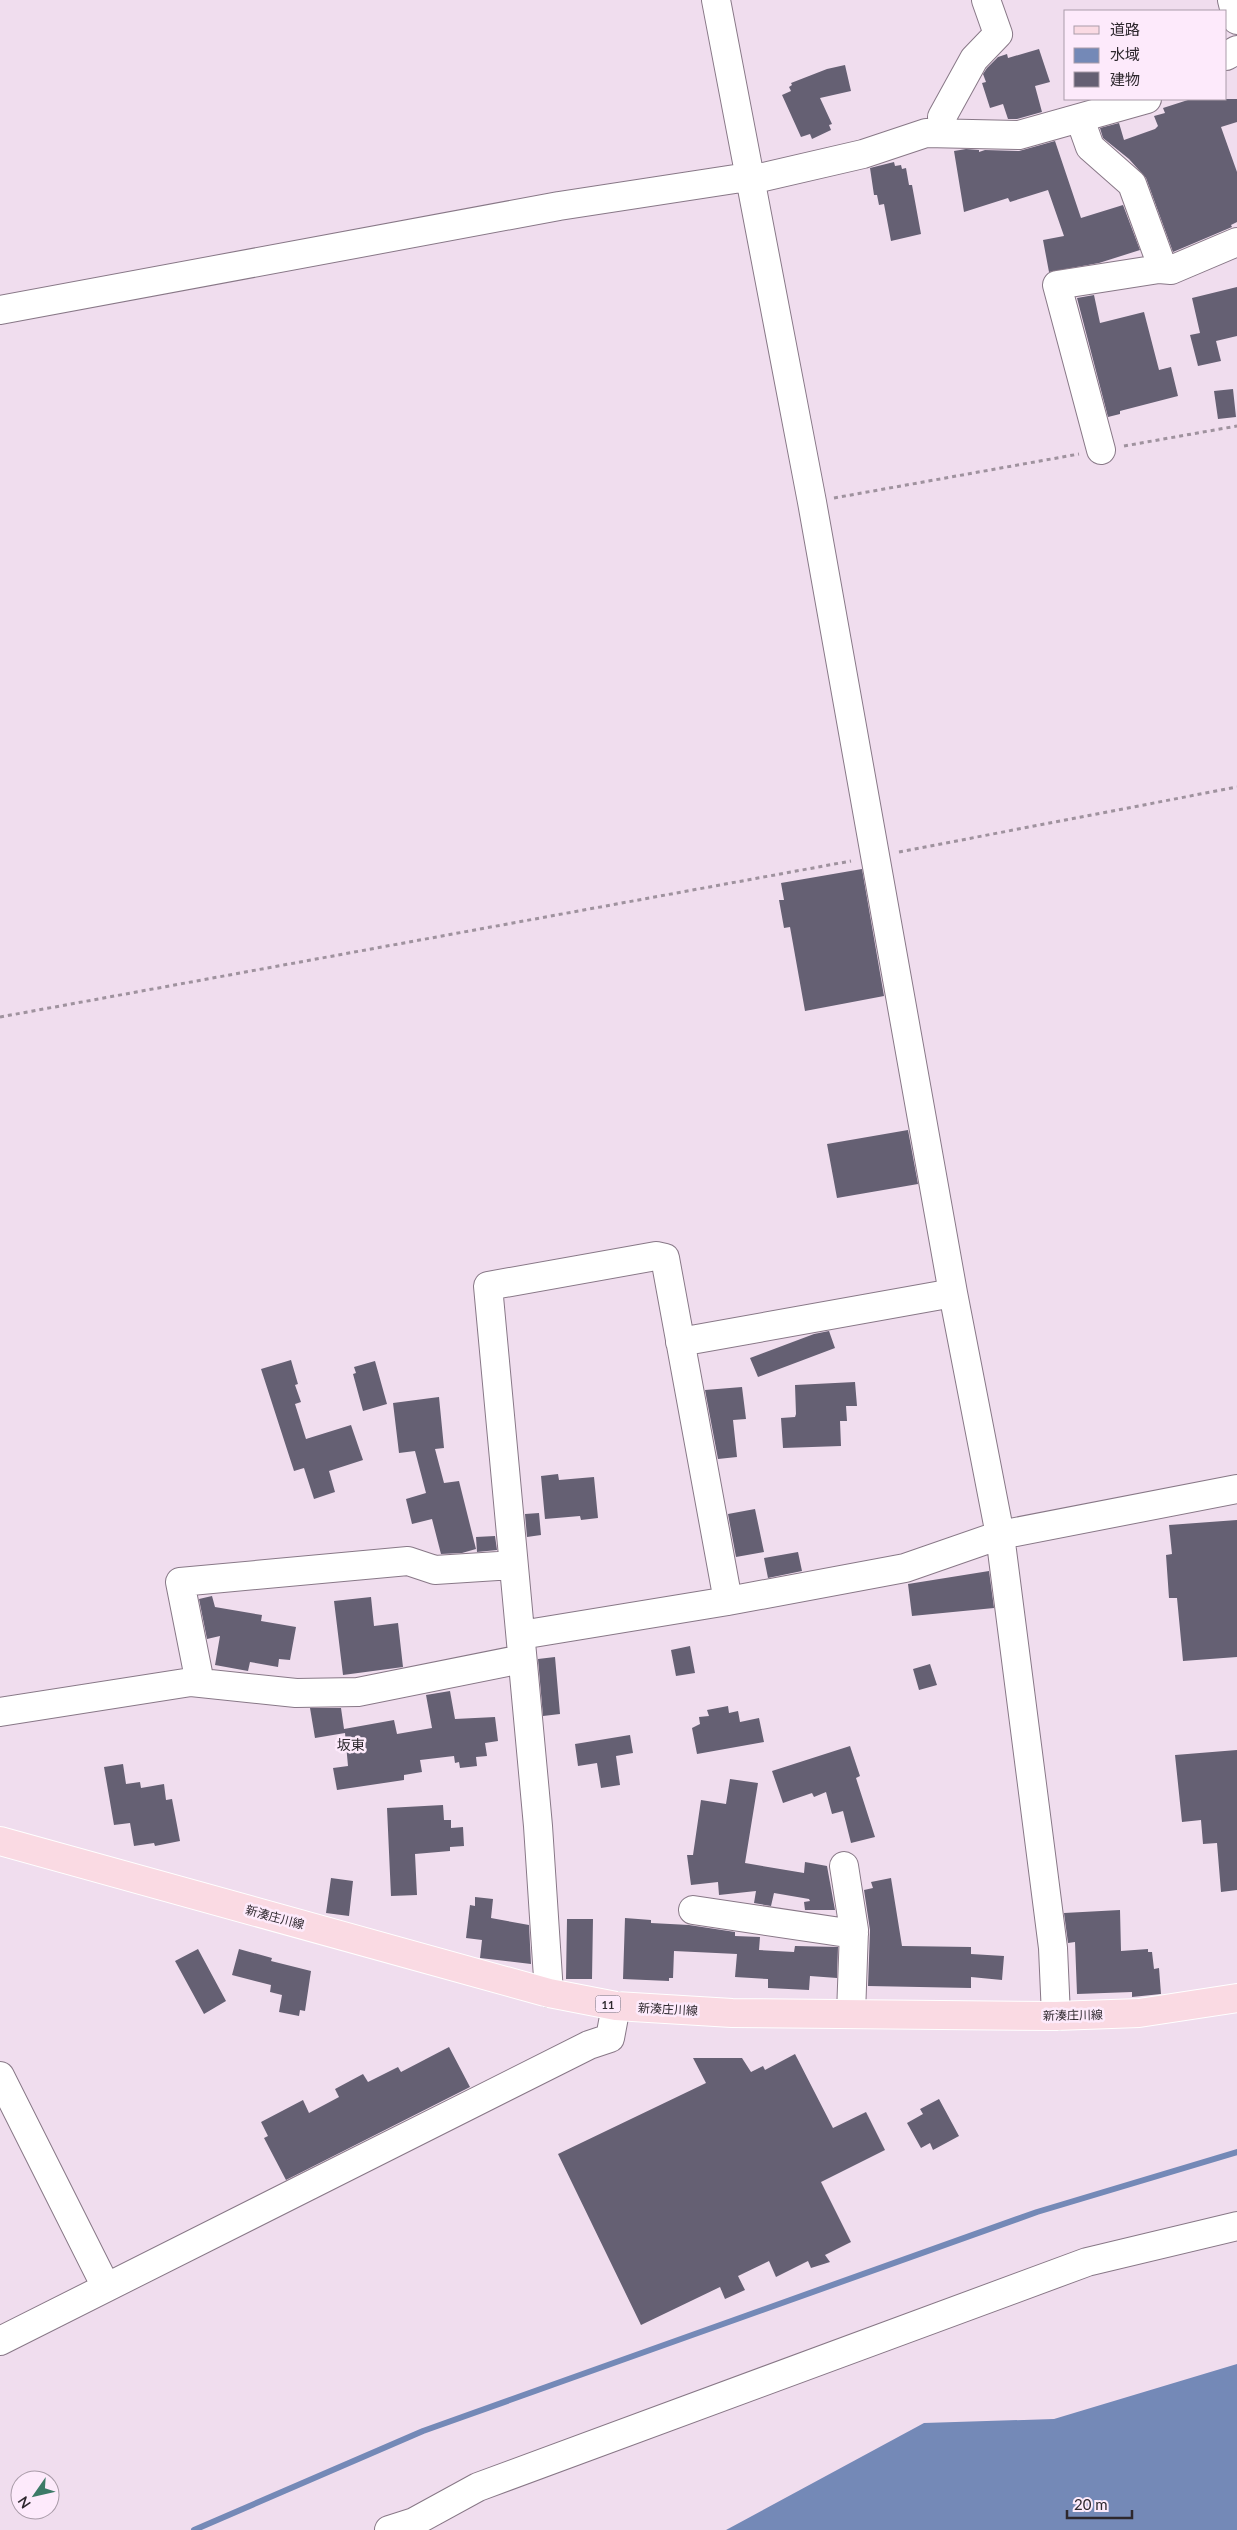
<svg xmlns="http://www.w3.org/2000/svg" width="1237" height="2530" font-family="Lato,'Noto Sans JP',sans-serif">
  <rect width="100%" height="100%" fill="#f0ddee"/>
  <path fill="#7489b7" d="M1237,2364V2530H726L924,2423L1054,2419Z"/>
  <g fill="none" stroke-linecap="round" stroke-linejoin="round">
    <path stroke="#7489b7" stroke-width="6" d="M194,2530L423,2431L1037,2212L1237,2152"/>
  </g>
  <path fill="#656073" d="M1039,49L1050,82L1035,86L1042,112L1017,119H1008L1003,104L990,108L982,83L986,82L983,74L987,68L998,57L1007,54L1008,58Z
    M845,65L851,91L820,98L832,124L829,125L831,130L812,139L810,134L801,137L782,95L791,91L789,87L792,85L791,83L827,69Z
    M1191,99H1237V122L1221,127L1237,172V222L1231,225L1232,227L1173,252L1146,178L1129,159L1103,138L1100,128L1119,123L1124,140L1155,129L1158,126L1154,116L1165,113L1163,108Z
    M1055,141L1081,218L1123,205L1140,250L1099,263L1049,272L1043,240L1064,236L1048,190L1010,202L1008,198L964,212L954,151L966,149L979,150V152L985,150L1019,151Z
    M894,162L895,166L901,165L902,169L906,168L909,185H912L921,234L891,241L884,204L879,205L877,195H874L870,168Z
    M1237,287V336L1216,341L1221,361L1198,366L1190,335L1200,333L1192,298Z
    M1094,295L1100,323L1144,312L1159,370L1171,367L1178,396L1120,411V414L1108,417L1077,298Z
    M1233,389L1236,417L1218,419L1214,391Z
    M862,869L884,996L805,1011L790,927L784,928L779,900H784L781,883Z
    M908,1130L918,1184L837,1198L827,1144Z
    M829,1331L835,1348L758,1377L750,1358L814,1334Z
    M291,1360L298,1384L295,1385L301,1402L295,1404L306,1439L351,1425L363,1460L329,1471L335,1492L314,1499L304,1468L294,1471L261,1369Z
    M375,1361L387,1404L363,1411L353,1374L356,1373L354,1367Z
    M855,1382L857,1406H846L847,1421H840L841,1446L783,1448L781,1418L795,1417L796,1414L795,1385Z
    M742,1387L746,1419L733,1420L737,1457L718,1459L705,1390Z
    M439,1397L444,1448L435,1449L444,1483L459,1481L476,1549L462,1553L441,1554L432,1519L412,1524L406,1499L426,1493L415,1451L399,1453L393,1403Z
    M558,1474L559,1480L594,1477L598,1518L581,1520L580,1516L545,1519L541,1476Z
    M755,1509L764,1552L736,1557L728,1514Z
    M539,1513L541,1535L527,1537L525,1514Z
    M1237,1520V1657L1183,1661L1177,1598H1169L1166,1555L1172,1554L1169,1525Z
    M495,1536L497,1550L477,1552L476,1537Z
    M798,1552L802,1571L768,1578L764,1558Z
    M989,1571L994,1608L912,1616L908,1584Z
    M212,1596L215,1607L262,1615L261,1621L296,1627L290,1660L279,1659L278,1667L250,1662L248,1671L215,1665L220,1636L207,1639L199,1599Z
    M371,1597L374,1626L398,1623L403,1667L343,1675L334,1601Z
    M690,1646L695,1673L676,1676L671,1650Z
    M555,1657L560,1714L543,1716L538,1659Z
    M930,1664L937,1685L919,1690L913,1669Z
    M450,1691L455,1719L495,1717L498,1741L485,1743L487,1756L476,1757L477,1766L460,1768L459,1762L455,1763L454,1756L420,1760L422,1772L404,1775V1780L337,1790L333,1768L348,1766L345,1733L315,1738L310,1708H341L344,1729L394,1720L397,1734L432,1728L426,1695Z
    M728,1706L729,1713L738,1711L740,1722L759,1718L764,1742L697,1754L692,1728L700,1724L699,1717L709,1716L707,1710Z
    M630,1735L633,1753L616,1756L620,1785L601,1788L597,1763L578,1766L575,1744Z
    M850,1746L860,1776L856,1778L875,1837L851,1843L843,1811L832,1814L826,1792L814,1797L812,1793L783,1803L772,1771Z
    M1237,1750V1890L1221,1892L1217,1843L1203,1844L1201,1820L1182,1822L1175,1755Z
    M123,1764L126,1784L140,1782L141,1788L164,1784L166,1800L172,1799L180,1841L155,1846L154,1843L134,1846L130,1823L114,1825L104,1767Z
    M730,1779L758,1783L745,1863L804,1873L805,1862L827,1866L835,1910H805L804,1902L810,1901L809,1899L774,1893L771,1906L754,1903L756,1891L719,1895L718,1882L691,1885L687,1855H693L701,1800L726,1804Z
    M443,1805L444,1820H451V1828L463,1827L464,1846L450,1847V1851L415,1854L417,1895L391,1896L387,1808Z
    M331,1878L353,1881L349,1916L326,1913Z
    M891,1878L902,1946L971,1947V1954L1004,1956L1002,1980L971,1977V1988L868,1986L870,1930L864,1890L873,1888L871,1882Z
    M475,1897L493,1899L491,1918L529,1925L531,1964L480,1958L482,1940L466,1938L470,1905L475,1906Z
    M1120,1910L1121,1951L1148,1949V1952H1152L1154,1969L1159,1968L1161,1994L1132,1997V1992L1077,1994L1075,1942L1068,1943L1064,1913Z
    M625,1918L651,1920V1923L689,1925L735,1932V1936L760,1937L759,1950L794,1952L795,1946L838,1947L837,1978L810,1976L809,1990L768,1988V1979L735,1977L737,1954L674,1951L673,1978H669V1981L623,1979Z
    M567,1919H593L592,1979H566Z
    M198,1949L226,2001L204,2014L175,1961Z
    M239,1949L272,1958L271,1961L311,1971L305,2011L300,2010L299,2016L279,2012L282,1995L270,1992L271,1985L232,1975Z
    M449,2047L470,2087L286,2180L264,2138L268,2136L261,2122L303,2100L309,2113L339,2097L335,2089L363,2074L368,2082L398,2067L401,2072Z
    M795,2054L833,2128L866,2112L885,2150L821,2182L851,2242L825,2255L830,2262L811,2268L808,2261L776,2277L769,2261L738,2276L745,2290L725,2299L720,2287L641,2325L558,2154L706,2083L693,2058H742L751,2072L763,2066L765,2070Z
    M939,2099L959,2136L933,2150L930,2143L921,2148L907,2123L923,2114L920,2109Z"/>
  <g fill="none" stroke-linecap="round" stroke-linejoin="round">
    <defs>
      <path id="minor" d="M716,0L812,502L953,1293L1000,1535L1053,1948L1056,2016
        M1232,0L1237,20
        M1226,56L1237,50
        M1080,119L1090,147L1132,184L1163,269
        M945,133L942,117L974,59L998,34L986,0
        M751,180L863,154L926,133L1019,135L1147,99
        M0,310L559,206L748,177
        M1101,450L1057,285L1159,269L1171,270L1237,242
        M680,1342L953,1293
        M521,1635L728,1601L905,1568L1000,1535L1237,1489
        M200,1683L180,1582L408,1561L435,1570L513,1565
        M0,1712L191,1682L296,1693L358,1692L522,1659
        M844,1866L854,1930L851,2014
        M693,1910L854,1934
        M549,1993L538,1826L488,1286L656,1256L665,1258L728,1601
        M0,2076L106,2287
        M0,2341L589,2045L610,2038L616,2006
        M389,2530L414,2522L478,2487L1087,2262L1237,2226"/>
      <path id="major" d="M0,1841L549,1993L616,2006L732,2013L1056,2016L1139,2013L1237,1998"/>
    </defs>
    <use href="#minor" stroke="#887887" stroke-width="30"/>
    <use href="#major" stroke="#fff" stroke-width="30"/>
    <path stroke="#9f929e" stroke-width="3" stroke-dasharray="4 4" stroke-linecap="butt" d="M1124,446L1237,426
      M834,498L1079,454
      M899,852L1237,787
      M0,1017L851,861"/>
    <use href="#minor" stroke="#fff" stroke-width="28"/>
    <use href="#major" stroke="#fadae3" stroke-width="28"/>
  </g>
  <g text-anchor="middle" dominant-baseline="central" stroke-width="5" stroke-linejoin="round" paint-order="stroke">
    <rect fill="#fdeafb" stroke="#6c626c" stroke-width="1" x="595.5" y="1995.5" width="25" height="17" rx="4"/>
    <g font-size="11" font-weight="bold" fill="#2e282e">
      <text x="608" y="2004">11</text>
    </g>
    <g font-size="12" fill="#2e282e" stroke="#fdeafb">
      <text transform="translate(275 1917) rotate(15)">新湊庄川線</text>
      <text transform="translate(668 2009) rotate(3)">新湊庄川線</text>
      <text transform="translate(1073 2015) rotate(-1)">新湊庄川線</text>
    </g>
    <g font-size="14" fill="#2e282e" stroke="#fdeafb">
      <text x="351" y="1744">坂東</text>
    </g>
  </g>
  <rect x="1064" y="10" width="162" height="90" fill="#fdeafb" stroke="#aa9ca9"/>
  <rect x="1074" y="26" width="25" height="8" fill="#fadae3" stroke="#aa9ca9"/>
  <text x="1110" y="35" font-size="15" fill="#2e282e">道路</text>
  <rect x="1074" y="48" width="25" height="15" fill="#7489b7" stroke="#aa9ca9"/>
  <text x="1110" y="60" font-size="15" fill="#2e282e">水域</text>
  <rect x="1074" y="72" width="25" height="15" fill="#656073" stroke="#aa9ca9"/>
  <text x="1110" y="85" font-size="15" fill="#2e282e">建物</text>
  <g transform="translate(35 2495) rotate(236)"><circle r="24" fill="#fdeafb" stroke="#aa9ca9"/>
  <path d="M0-4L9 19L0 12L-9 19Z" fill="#3c7a67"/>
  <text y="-8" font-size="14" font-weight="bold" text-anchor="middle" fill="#2e282e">N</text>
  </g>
  <path d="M1067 2510v8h65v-8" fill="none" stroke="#2e282e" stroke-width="2.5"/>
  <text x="1074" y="2510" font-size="15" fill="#2e282e" stroke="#fdeafb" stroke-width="4" paint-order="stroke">20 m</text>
</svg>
